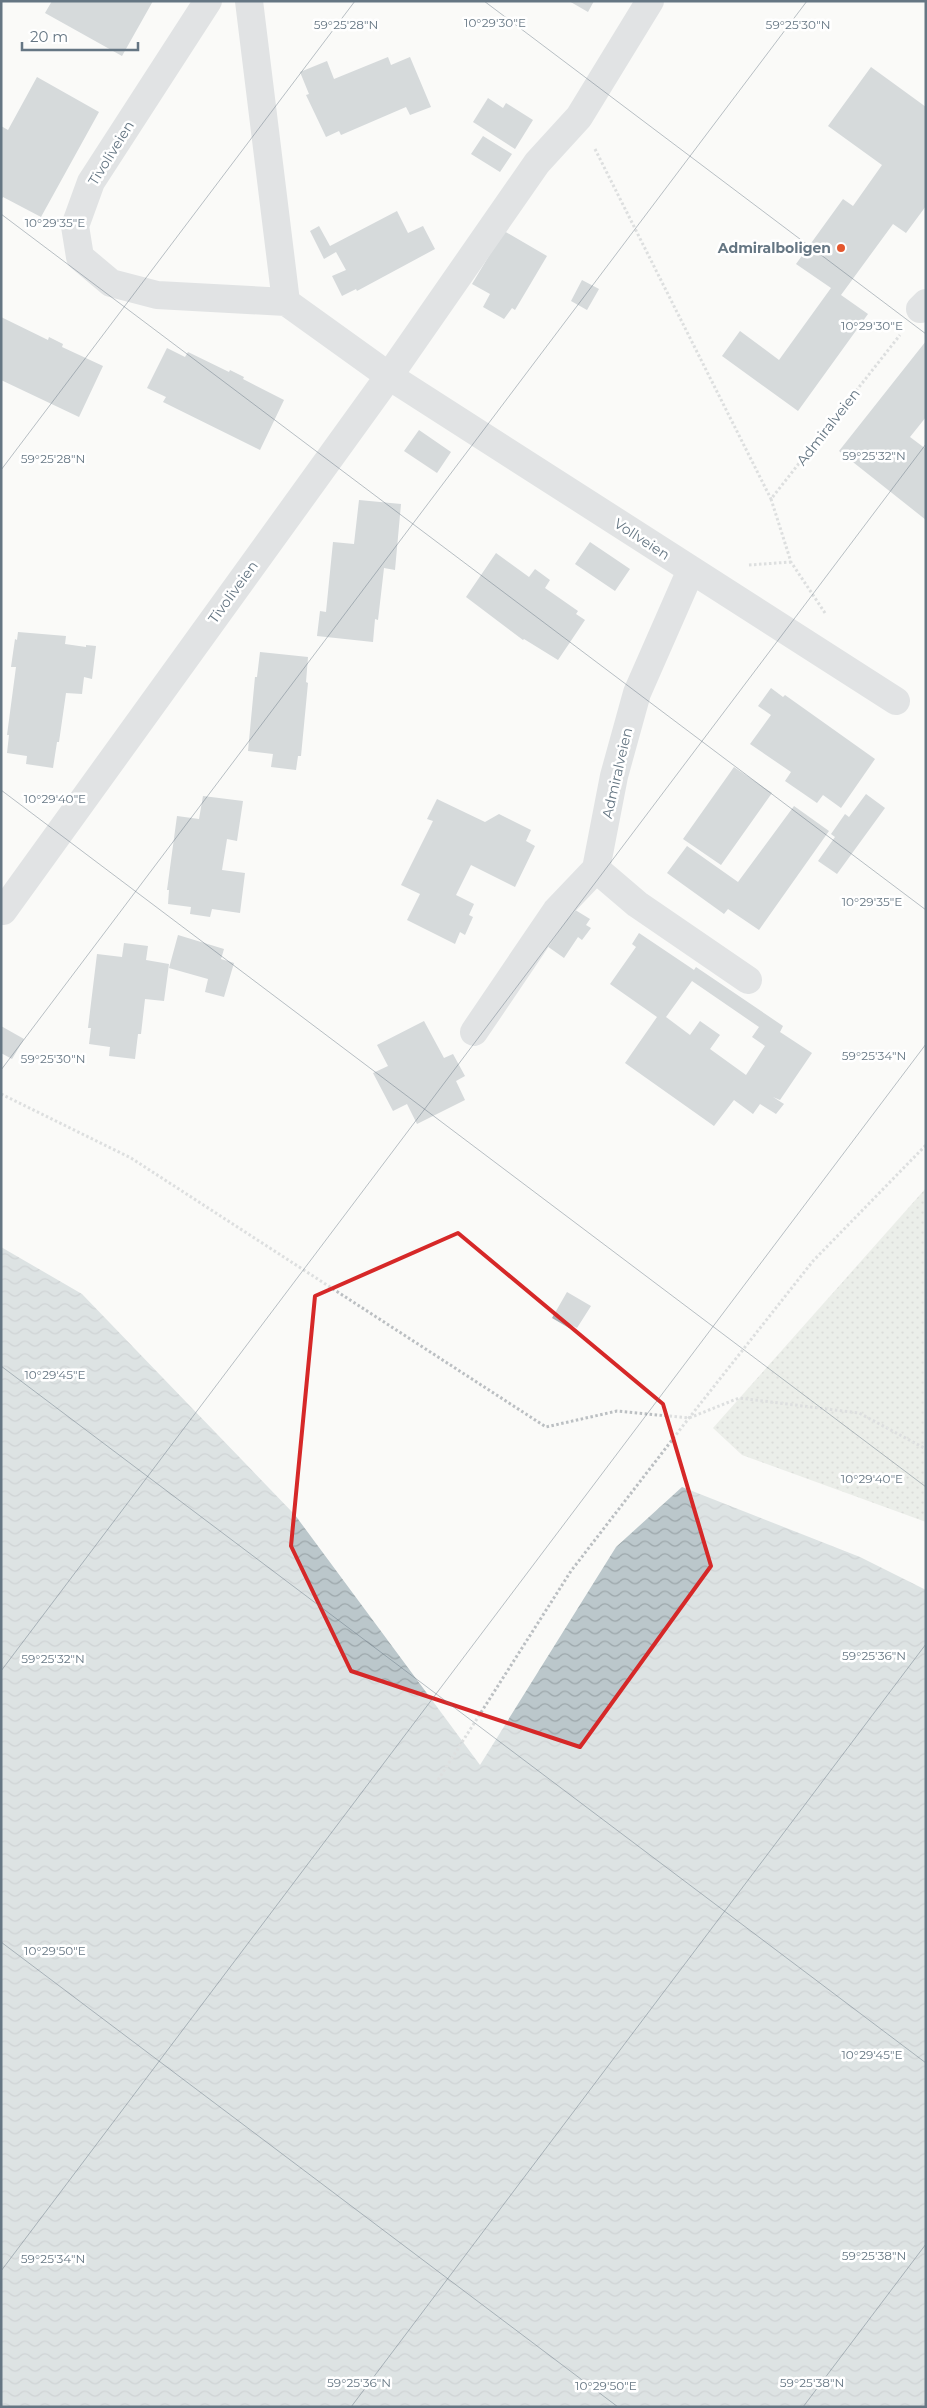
<svg xmlns="http://www.w3.org/2000/svg" width="927" height="2408" font-family="Montserrat,sans-serif">
  <defs>
    <pattern id="grass-dots" width="8" height="8" patternUnits="userSpaceOnUse" patternTransform="scale(1.25)"><rect width="8" height="8" fill="#dadfd7"/><path d="M2 2h.1M6 6h.1" fill="none" stroke="#b4b9b4" stroke-width="1.8" stroke-linecap="round"/></pattern>
    <pattern id="water-waves" width="16" height="10" patternUnits="userSpaceOnUse" patternTransform="scale(1.25)"><rect width="16" height="10" fill="#bbc7cb"/><path d="M0 5q4-4 8 0t8 0" fill="none" stroke="#9ca6aa"/></pattern>
  </defs>
  <rect width="100%" height="100%" fill="#fafaf8"/>
  <path fill="url(#grass-dots)" d="M926,1188V1522L742,1455L713,1428Z"/>
  <path fill="url(#water-waves)" d="M1,1247L82,1294L295,1515L480,1765L616,1547L682,1487L860,1557L926,1590V2407H1Z"/>
  <path fill="#aab3b9" fill-rule="evenodd" d="M52,1H153L122,56L45,13Z
    M569,1H594L588,12Z
    M388,57L391,65L410,57L431,107L410,115L406,107L341,135L339,131L326,137L306,95L309,94L300,72L327,61L334,79Z
    M871,67L926,107V206L906,233L893,224L841,295L868,314L798,411L722,356L740,331L779,360L831,288L796,264L843,199L853,206L882,165L828,126Z
    M37,77L99,112L41,217L3,197L1,200V126L8,130Z
    M488,98L503,108L506,103L533,120L515,149L473,122Z
    M483,136L512,154L500,172L471,154Z
    M397,211L408,233L423,226L435,249L357,291L356,289L342,296L332,276L346,270L336,252L324,259L310,231L319,226L330,246Z
    M504,231L547,256L515,310L512,308L504,319L483,307L490,294L472,284Z
    M582,280L599,289L587,310L571,301Z
    M1,317L48,340L49,337L63,344L62,347L103,366L79,417L1,380Z
    M926,341V417L910,437L926,449V520L839,451Z
    M167,348L185,357L188,352L229,372L230,370L244,377L243,379L284,400L260,450L163,402L166,397L147,388Z
    M419,430L451,452L437,473L404,451Z
    M359,500L401,504L395,570L384,568L378,620L375,619L373,642L317,636L320,611L326,612L333,542L354,544Z
    M590,542L630,569L615,591L575,564Z
    M496,553L529,577L535,569L550,580L545,588L578,611L576,614L585,620L558,660L524,639L523,640L466,597Z
    M18,632L66,636L65,644L86,647V645L96,646L92,679L84,677L82,694L66,693L59,742H57L53,768L26,764L27,756L7,753L9,735H7L16,667H11L15,639L17,640Z
    M260,652L308,657L306,682L308,683L301,756H298L296,770L271,767L273,754L248,751L255,677H257Z
    M771,688L783,697L785,695L875,759L841,808L823,795L817,803L785,781L791,772L750,744L771,715L758,706Z
    M734,767L772,793L721,865L683,839Z
    M866,794L885,808L837,874L818,861L835,837L831,834L845,814L849,817Z
    M203,796L243,801L237,841L227,839L222,870L245,873L240,913L212,909L210,917L190,914L191,907L168,904L169,890H167L177,816L199,819Z
    M437,799L485,822L499,814L531,830L526,841L535,846L515,887L471,865L456,895L474,904L469,915L473,917L465,935L460,932L455,944L407,920L420,894L401,885L433,821L427,819Z
    M794,806L829,831L759,930L728,909L724,914L667,873L687,846L738,882Z
    M572,908L590,919L586,925L591,928L582,940L578,937L564,958L547,946Z
    M639,933L694,970L696,967L783,1026L780,1032L812,1053L780,1100L773,1097L784,1104L776,1114L760,1104L753,1114L734,1100L714,1126L625,1063L657,1017L610,984L636,947L632,944ZM692,981L759,1027L752,1037L765,1046L746,1075L710,1049L720,1035L700,1021L690,1035L666,1017Z
    M178,935L224,949L221,959L234,963L224,997L205,992L208,979L169,968Z
    M124,943L148,946L146,960L169,964L164,1001L145,999L141,1034H138L135,1059L109,1056L110,1047L89,1044L91,1028H88L97,954L122,957Z
    M424,1021L444,1058L453,1054L465,1076L456,1081L465,1100L417,1124L407,1104L393,1111L373,1073L388,1066L377,1045Z
    M1,1026L24,1039L12,1059L1,1053Z
    M567,1292L591,1306L577,1328L571,1325L569,1328L552,1318Z"/>
  <g fill="none" stroke-linecap="round" stroke-linejoin="round">
    <path stroke="#bbbfc2" stroke-width="3" stroke-dasharray="2.5 2.5" stroke-linecap="butt" d="M595,149L771,499
      M749,565L791,562
      M825,613L791,562L771,499L900,335
      M1,1094L131,1158L546,1427L617,1411L689,1418L739,1398L859,1413L926,1449
      M438,1780L571,1571L689,1418L813,1261L926,1145"/>
    <path stroke="#c3c8cc" stroke-width="28" d="M208,1L91,182L75,226L80,257L111,283L157,295L286,302
      M650,1L579,117L537,163L389,376L896,701
      M920,309L926,303
      M596,869L614,776L637,693L691,570
      M596,869L637,904L748,980
      M3,911L389,376L286,302L249,1
      M474,1032L556,911L596,869"/>
  </g>
  <path d="M0 0H927V2408H0ZM458,1233L663,1404L711,1566L580,1747L351,1671L291,1546L315,1296Z" fill="#fafaf8" fill-opacity=".55" fill-rule="evenodd"/>
  <path fill="none" stroke="#d62828" stroke-width="4" stroke-linejoin="round" d="M458,1233L663,1404L711,1566L580,1747L351,1671L291,1546L315,1296Z"/>
  <path fill="none" stroke="#657683" stroke-width="1" stroke-opacity="0.45" d="M484,1L926,334M1,214L926,910M1,470L355,1M1,790L926,1487M1,1070L807,1M1,1366L926,2063M1,1671L926,444M1,1942L618,2407M1,2271L926,1044M351,2407L926,1644M803,2407L926,2244"/>
  <circle fill="#e4572e" stroke="#fff" stroke-width="2" cx="841" cy="248" r="5"/>
  <g text-anchor="middle" dominant-baseline="central" stroke-width="5" stroke-linejoin="round" paint-order="stroke">
    <g font-size="14" fill="#657683" stroke="#fff">
      <text transform="translate(111 153) rotate(-58)">Tivoliveien</text>
      <text transform="translate(828 427) rotate(-52)">Admiralveien</text>
      <text transform="translate(642 539) rotate(33)">Vollveien</text>
      <text transform="translate(233 592) rotate(-54)">Tivoliveien</text>
      <text transform="translate(617 773) rotate(-77)">Admiralveien</text>
    </g>
    <g font-size="14" font-weight="bold" fill="#657683" stroke="#fff" text-anchor="end">
      <text x="831" y="248">Admiralboligen</text>
    </g>
  </g>
  <g font-size="12" text-anchor="middle" fill="#657683" stroke="#fff" stroke-width="5" stroke-linejoin="round" paint-order="stroke">
    <text x="495" y="27">10°29'30"E</text>
    <text x="346" y="29">59°25'28"N</text>
    <text x="798" y="29">59°25'30"N</text>
    <text x="55" y="227">10°29'35"E</text>
    <text x="872" y="330">10°29'30"E</text>
    <text x="874" y="460">59°25'32"N</text>
    <text x="53" y="463">59°25'28"N</text>
    <text x="55" y="803">10°29'40"E</text>
    <text x="872" y="906">10°29'35"E</text>
    <text x="874" y="1060">59°25'34"N</text>
    <text x="53" y="1063">59°25'30"N</text>
    <text x="55" y="1379">10°29'45"E</text>
    <text x="872" y="1483">10°29'40"E</text>
    <text x="874" y="1660">59°25'36"N</text>
    <text x="53" y="1663">59°25'32"N</text>
    <text x="55" y="1955">10°29'50"E</text>
    <text x="872" y="2059">10°29'45"E</text>
    <text x="874" y="2260">59°25'38"N</text>
    <text x="53" y="2263">59°25'34"N</text>
    <text x="359" y="2387">59°25'36"N</text>
    <text x="812" y="2387">59°25'38"N</text>
    <text x="606" y="2390">10°29'50"E</text>
  </g>
  <rect width="927" height="2408" fill="none" stroke="#657683" stroke-width="5"/>
  <path d="M22 42v8h116v-8" fill="none" stroke="#657683" stroke-width="2.5"/>
  <text x="30" y="42" font-size="15" fill="#657683" stroke="#ffffff" stroke-width="4" paint-order="stroke">20 m</text>
</svg>
